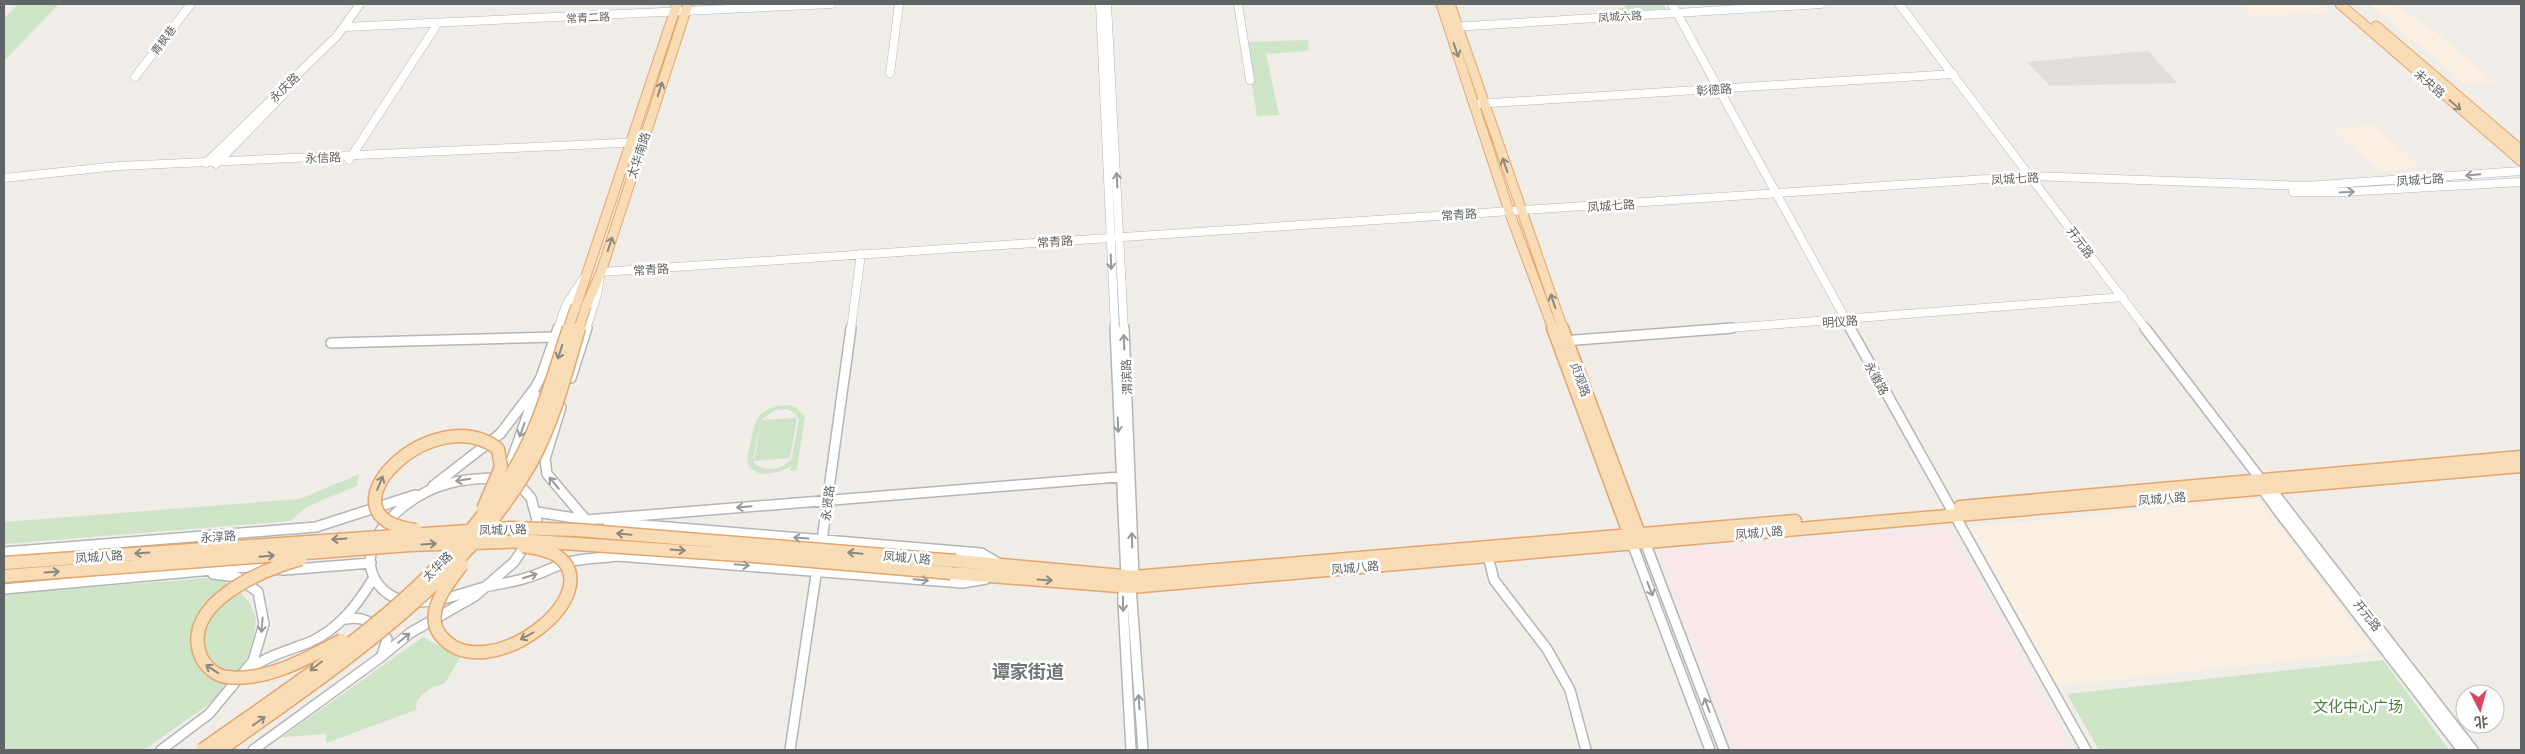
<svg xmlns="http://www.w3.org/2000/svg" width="2525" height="754" font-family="Commissioner,'Noto Sans SC',sans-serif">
  <rect width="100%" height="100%" fill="#f0ece8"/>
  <path fill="#fbefe1" d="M2239,4H2321L2331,13L2253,17Z
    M2369,4H2396L2446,40L2495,83L2465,84Z
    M2376,126L2420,168L2377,171L2333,129Z
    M2259,499L2375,652L2057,686L1970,527Z"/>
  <path fill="#e2ddd9" d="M2148,51L2177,83L2050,86L2027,62Z"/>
  <path fill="#fae7ea" d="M1948,528L2072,750H1736L1658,552Z"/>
  <path fill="#cee4c7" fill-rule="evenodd" d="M18,4H59L4,61V18Z
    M1627,4H1663L1666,9L1614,11L1612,9L1624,8Z
    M1309,40L1308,51L1266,54L1279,115L1257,116L1245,42Z
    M788,405L795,407L805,416L797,470L790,471L791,466C781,473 755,480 748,464C746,459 749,451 750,445C755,419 758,407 788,405ZM787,409L796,414L799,420L792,457C783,470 767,473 754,463L753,458L761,421L754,461L790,458L797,418L761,420L775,410Z
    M359,474L357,486L308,506L290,521L4,544V522L300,499Z
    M233,576L225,585L240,592L250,603L256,619L254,635L248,656L223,694L144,750H4V594Z
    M423,637L460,658L445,683L429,689L417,700L416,710L326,743V734L282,737Z
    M2383,660L2449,750H2099L2067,694Z"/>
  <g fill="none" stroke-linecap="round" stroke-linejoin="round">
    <defs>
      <path id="minor-far1" d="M1100,4L1115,329
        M1107,4L1124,329
        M1238,4L1250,80
        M1672,4L1851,329
        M1899,4L2146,329
        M345,27L831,4
        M1452,27L1821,4
        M890,73L899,4
        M135,77L191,4
        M1475,104L1953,74
        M349,160L438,23
        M206,163L337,36L360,4
        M216,164L283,95
        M4,178L118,166L642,142
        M2293,192H2343L2521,182
        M558,329L566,305L583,279
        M586,329L597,295L601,272L2032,176L2305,186L2521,171
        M851,329L861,254
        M1716,329L2123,297"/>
      <path id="minor" d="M1115,328L1126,577L1123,586V603L1131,750
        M1124,328L1134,577L1131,587L1143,750
        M1850,328L2086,750
        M2145,328L2262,481L2271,489L2473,750
        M1563,341L1732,328
        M331,343L554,337
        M541,377L558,328
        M571,378L587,328
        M561,407L545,459L547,474L586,520L1130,476
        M502,476L512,459L535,394
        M500,478C475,478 448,480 426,492C396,507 355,545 376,581C383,592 394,599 407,601C433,605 457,595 481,588C496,584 511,583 526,578C541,574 554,566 569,562C585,558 602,558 618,556L963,583L986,579
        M2262,483L2263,490L2279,512L2462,750
        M433,486L500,434L535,388L543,373
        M537,512L587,520
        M608,522L981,553L998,563
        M1645,542L1724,750
        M1632,543L1710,750
        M4,552L316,527L415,495
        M1487,552L1494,580L1547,649L1570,690L1586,750
        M820,555L851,328
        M4,589L245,567L284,570L371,563
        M346,619C366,615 375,625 387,639L382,655
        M250,669C268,655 290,650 310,642C339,629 357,605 373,579
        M161,750L209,714L253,661L264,624L258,592L237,577L213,574
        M253,750L381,657L410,633L475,596L514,562L533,534L537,520L531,498L523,489L512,483
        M790,750L817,568"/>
      <path id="major-far1" d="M1441,4L1509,211L1553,329
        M1450,4L1563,329
        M2340,4L2521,161
        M2376,26L2521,150
        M576,306L677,4
        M586,306L601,272L688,4"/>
      <path id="major" d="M1553,328L1632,541
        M1562,328L1639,534L1644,540
        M1960,507L2521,457
        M956,561L1134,577L1795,521
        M951,573L1131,587L2521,466"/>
    </defs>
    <use href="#minor-far1" stroke="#b3b6b8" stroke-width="9"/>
    <use href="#minor" stroke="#b3b6b8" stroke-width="12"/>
    <use href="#major-far1" stroke="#e5a56c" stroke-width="11"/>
    <use href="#major" stroke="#e5a56c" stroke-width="15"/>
    <use href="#minor-far1" stroke="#fff" stroke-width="8"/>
    <use href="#minor" stroke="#fff" stroke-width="9"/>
    <use href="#major-far1" stroke="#f8dcb5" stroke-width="9"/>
    <use href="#major" stroke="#f8dcb5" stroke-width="12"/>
    <defs>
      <path id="major-bridge-far1" d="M568,329L576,306
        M579,329L586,306"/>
      <path id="major-bridge" d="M416,530C311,518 433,397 498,449L501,467L483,509
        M301,559C263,569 179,604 201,657C206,667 216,676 227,677C267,682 308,658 342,640
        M4,563L511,528L577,530L956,561
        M462,565C449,582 422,613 441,636C487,691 613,592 556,555C546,549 534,548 523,546
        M4,576L410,545L533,541L753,556L951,573
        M202,750C313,671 434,596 509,478C538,433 552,379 569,328
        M220,750C334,668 459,588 531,463C554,421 566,373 579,328"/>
    </defs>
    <use href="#major-bridge-far1" stroke="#e5a56c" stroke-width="11" stroke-linecap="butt"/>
    <use href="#major-bridge" stroke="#e5a56c" stroke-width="15" stroke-linecap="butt"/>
    <use href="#major-bridge-far1" stroke="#f8dcb5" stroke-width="9"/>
    <use href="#major-bridge" stroke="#f8dcb5" stroke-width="12"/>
  </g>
  <defs><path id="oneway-shaft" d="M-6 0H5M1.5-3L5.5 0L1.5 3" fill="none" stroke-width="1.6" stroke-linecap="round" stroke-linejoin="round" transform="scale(1.25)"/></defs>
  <g stroke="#8d887e">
    <use href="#oneway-shaft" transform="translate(1456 50) rotate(71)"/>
    <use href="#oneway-shaft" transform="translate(660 89) rotate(-72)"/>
    <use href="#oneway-shaft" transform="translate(2455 105) rotate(41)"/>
    <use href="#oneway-shaft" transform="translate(1505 165) rotate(-109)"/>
    <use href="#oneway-shaft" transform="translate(610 244) rotate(-72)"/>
    <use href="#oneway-shaft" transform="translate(1553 301) rotate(-109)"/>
    <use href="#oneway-shaft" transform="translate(560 352) rotate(108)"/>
    <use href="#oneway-shaft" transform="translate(380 483) rotate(-68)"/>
    <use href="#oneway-shaft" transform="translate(624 534) rotate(-175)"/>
    <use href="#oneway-shaft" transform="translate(339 539) rotate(176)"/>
    <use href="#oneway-shaft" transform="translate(429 544) rotate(-4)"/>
    <use href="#oneway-shaft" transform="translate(678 550) rotate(4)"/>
    <use href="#oneway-shaft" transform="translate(142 553) rotate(176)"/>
    <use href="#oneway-shaft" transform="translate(855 553) rotate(-175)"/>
    <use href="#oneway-shaft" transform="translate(267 556) rotate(-5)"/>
    <use href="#oneway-shaft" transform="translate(52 572) rotate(-4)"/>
    <use href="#oneway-shaft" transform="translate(1045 580) rotate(4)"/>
    <use href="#oneway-shaft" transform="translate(527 636) rotate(152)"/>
    <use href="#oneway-shaft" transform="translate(316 666) rotate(143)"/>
    <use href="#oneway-shaft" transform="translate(212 669) rotate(-147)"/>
    <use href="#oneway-shaft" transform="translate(259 721) rotate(-36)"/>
  </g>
  <g stroke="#979a9c">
    <use href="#oneway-shaft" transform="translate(2473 175) rotate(175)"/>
    <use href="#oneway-shaft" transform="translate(1117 180) rotate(-93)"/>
    <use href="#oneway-shaft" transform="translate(2347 192) rotate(-3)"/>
    <use href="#oneway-shaft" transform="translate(1111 262) rotate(88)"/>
    <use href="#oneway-shaft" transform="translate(1124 342) rotate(-92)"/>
    <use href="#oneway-shaft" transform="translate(1118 425) rotate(88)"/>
    <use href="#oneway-shaft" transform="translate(522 430) rotate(110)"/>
    <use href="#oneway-shaft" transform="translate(463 480) rotate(170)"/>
    <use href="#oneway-shaft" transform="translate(554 483) rotate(-130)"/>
    <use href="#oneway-shaft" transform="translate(744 507) rotate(175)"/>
    <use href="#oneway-shaft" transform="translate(801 538) rotate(-176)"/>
    <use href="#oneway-shaft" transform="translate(1132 540) rotate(-92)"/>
    <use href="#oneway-shaft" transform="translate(742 565) rotate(5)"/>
    <use href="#oneway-shaft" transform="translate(530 576) rotate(-18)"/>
    <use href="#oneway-shaft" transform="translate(921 580) rotate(5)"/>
    <use href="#oneway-shaft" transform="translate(1650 589) rotate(69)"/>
    <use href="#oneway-shaft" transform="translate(1123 604) rotate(89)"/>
    <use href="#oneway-shaft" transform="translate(262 625) rotate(95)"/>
    <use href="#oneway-shaft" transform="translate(404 638) rotate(-39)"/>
    <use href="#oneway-shaft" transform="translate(1139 702) rotate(-94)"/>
    <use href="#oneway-shaft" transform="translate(1707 705) rotate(-111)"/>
  </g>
  <g text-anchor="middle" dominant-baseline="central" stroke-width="5" stroke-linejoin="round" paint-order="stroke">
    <g font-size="11" fill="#5f6466" stroke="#fff">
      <text transform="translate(1620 16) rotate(-3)">凤城六路</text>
      <text transform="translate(588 17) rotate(-3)">常青二路</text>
      <text transform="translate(163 40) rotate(-53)">青枫巷</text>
    </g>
    <g font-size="12" fill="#5f6466" stroke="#fff">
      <text transform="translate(2430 83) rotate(41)">未央路</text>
      <text transform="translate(284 87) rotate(-43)">永庆路</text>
      <text transform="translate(1714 89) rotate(-4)">彰德路</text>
      <text transform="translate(638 155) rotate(-72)">太华南路</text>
      <text transform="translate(323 157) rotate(-2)">永信路</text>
      <text transform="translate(2015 178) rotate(-3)">凤城七路</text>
      <text transform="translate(2420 179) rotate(-4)">凤城七路</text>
      <text transform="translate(1611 205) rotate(-4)">凤城七路</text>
      <text transform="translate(1459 214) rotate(-4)">常青路</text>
      <text transform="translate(1055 241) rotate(-4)">常青路</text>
      <text transform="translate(2081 242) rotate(53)">开元路</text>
      <text transform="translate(651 269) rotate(-4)">常青路</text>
      <text transform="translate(1840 321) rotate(-4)">明仪路</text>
      <text transform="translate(1126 377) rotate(-92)">渭滨路</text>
      <text transform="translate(1877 378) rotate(61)">永徽路</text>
      <text transform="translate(1581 379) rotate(70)">贞观路</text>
      <text transform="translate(2162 498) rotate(-5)">凤城八路</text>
      <text transform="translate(827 503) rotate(-83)">永贤路</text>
      <text transform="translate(503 529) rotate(-1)">凤城八路</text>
      <text transform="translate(1759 532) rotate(-5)">凤城八路</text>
      <text transform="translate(218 536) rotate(-4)">永淳路</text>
      <text transform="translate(99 556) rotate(-4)">凤城八路</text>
      <text transform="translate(907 557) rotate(5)">凤城八路</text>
      <text transform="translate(437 566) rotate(-45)">太华路</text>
      <text transform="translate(1355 567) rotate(-5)">凤城八路</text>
      <text transform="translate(2368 615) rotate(52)">开元路</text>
    </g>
    <g font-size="15" fill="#4a7f3d" stroke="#fff">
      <text x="2358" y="706">文化中心广场</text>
    </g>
    <g font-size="18" font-weight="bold" fill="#707678" stroke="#fff">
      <text x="1028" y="671">谭家街道</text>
    </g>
  </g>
  <rect width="2525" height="754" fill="none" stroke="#5f6466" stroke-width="10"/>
  <g transform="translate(2480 709) rotate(174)"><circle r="24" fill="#ffffff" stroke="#bfc1c2"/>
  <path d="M0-4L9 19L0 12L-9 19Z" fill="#da445e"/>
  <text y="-8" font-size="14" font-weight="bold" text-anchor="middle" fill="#5f6466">北</text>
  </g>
</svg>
